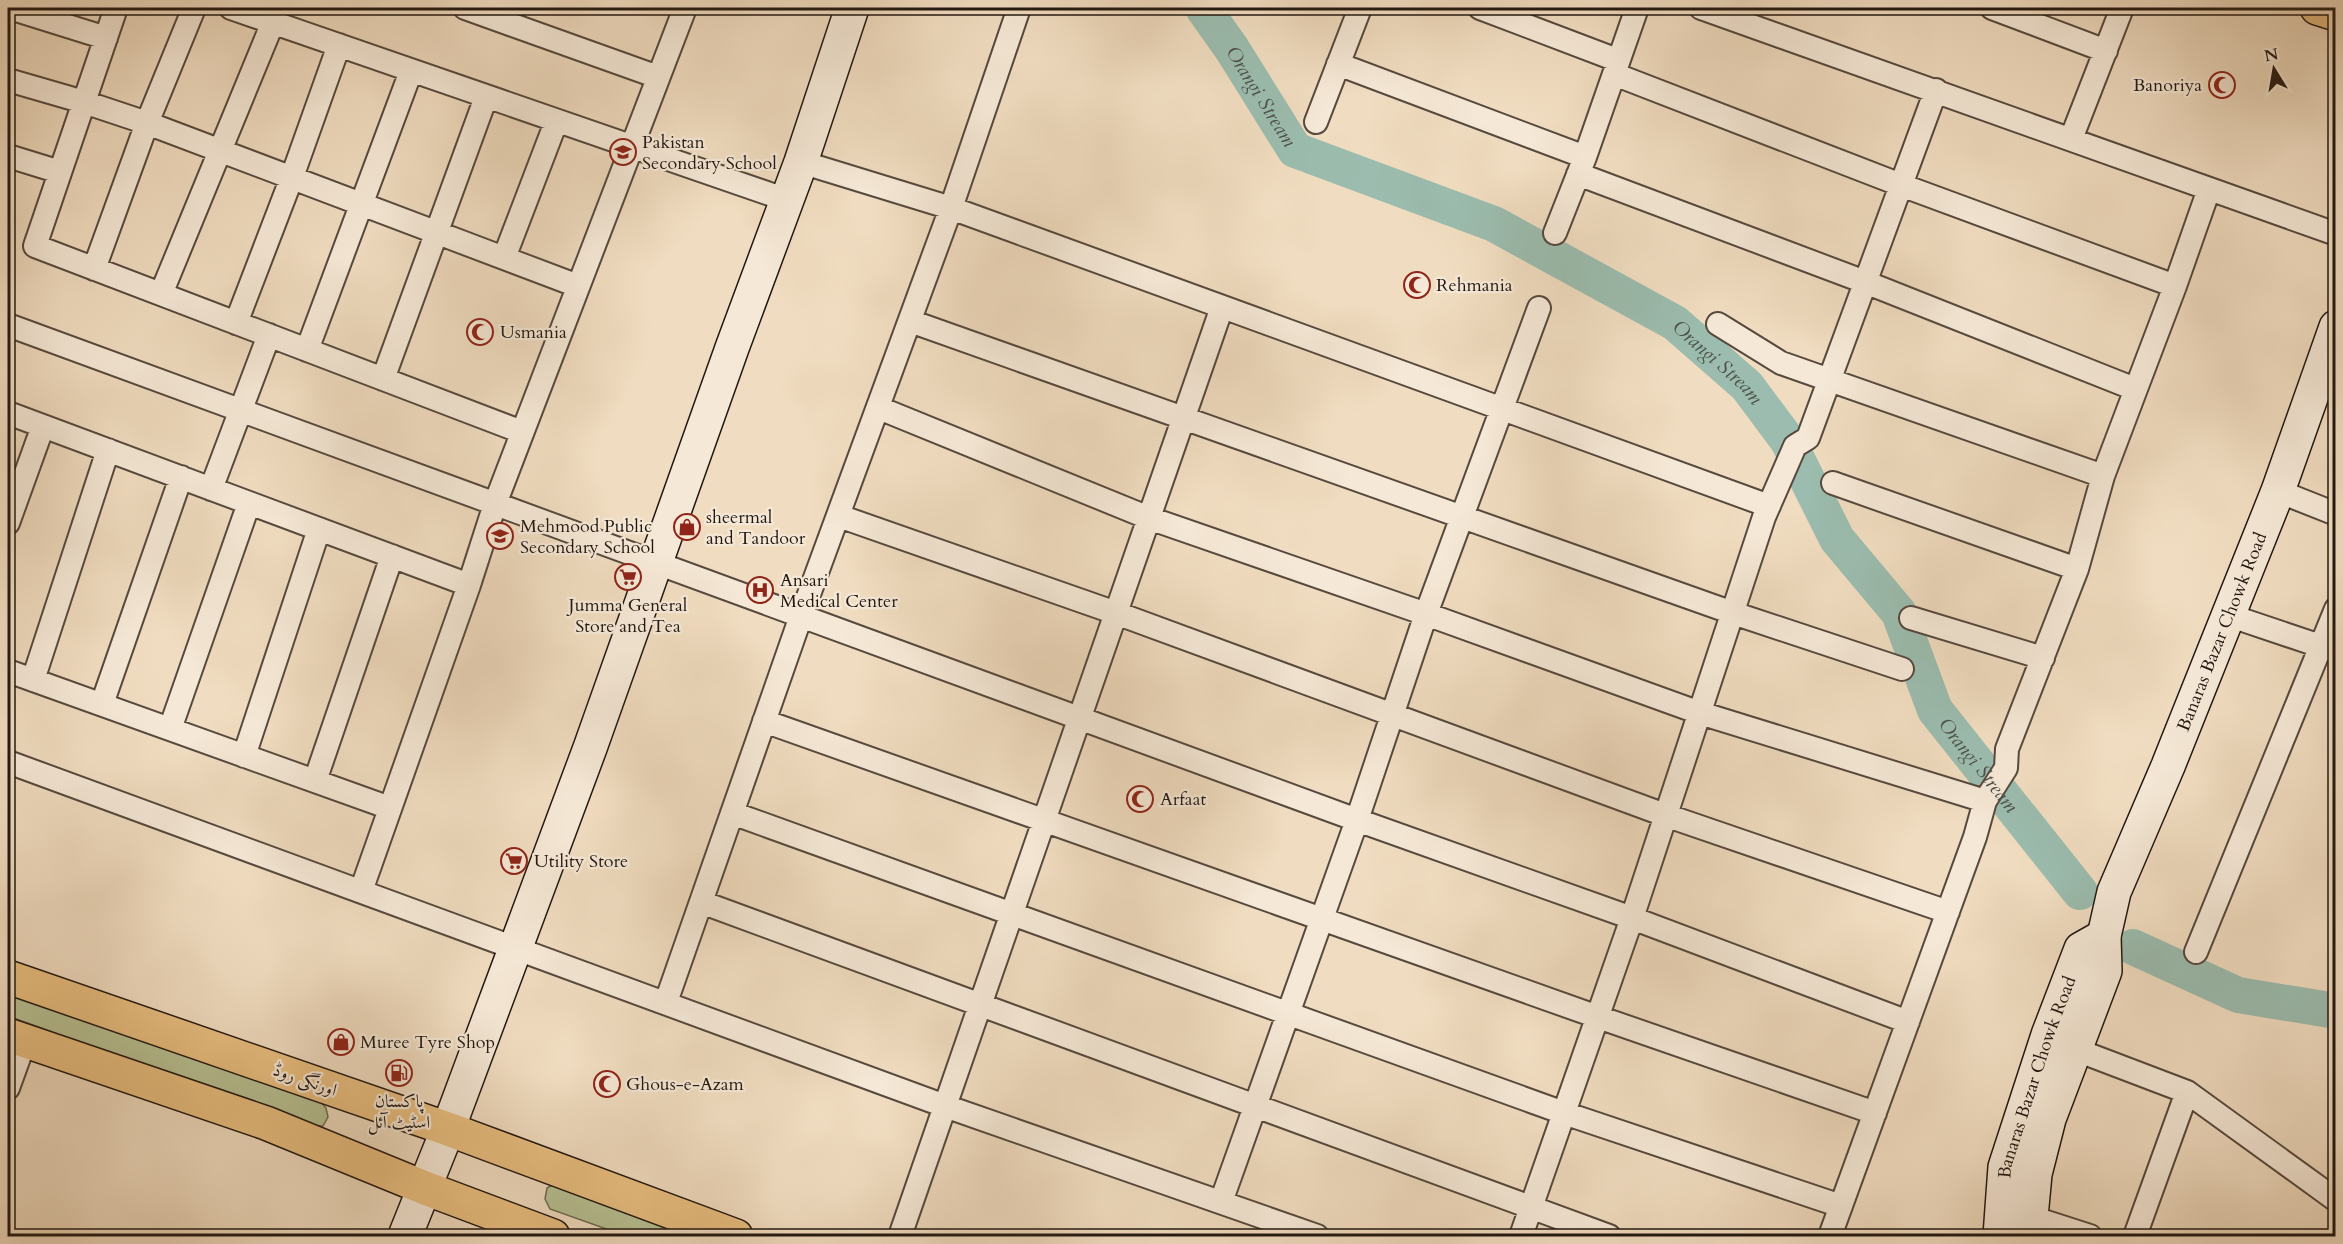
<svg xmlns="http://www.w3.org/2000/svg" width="2343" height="1244" font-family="Cardo,Amiri,serif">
  <rect width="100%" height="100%" fill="#f0dcc0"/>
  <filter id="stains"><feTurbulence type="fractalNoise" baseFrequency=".00333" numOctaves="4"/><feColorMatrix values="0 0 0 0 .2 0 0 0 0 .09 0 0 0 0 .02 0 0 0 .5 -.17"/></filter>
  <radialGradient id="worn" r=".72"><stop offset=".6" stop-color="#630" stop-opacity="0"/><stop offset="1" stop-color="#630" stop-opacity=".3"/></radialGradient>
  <path fill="#b7c194" stroke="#6c6c53" stroke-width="1.5" d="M8,989L320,1101L326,1108L328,1117L323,1126H311L8,1016Z
    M554,1184L706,1236H626L550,1209L545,1199L547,1188Z"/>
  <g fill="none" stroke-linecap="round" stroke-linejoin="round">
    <g stroke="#9bbcae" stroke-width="36">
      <path id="s1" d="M1203,8L1232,49L1295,150L1494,224L1675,323L1747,386L1788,441L1837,539L1899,613L1935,710L2080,892"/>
      <path d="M2133,947L2238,995L2336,1011"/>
    </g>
    <defs>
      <path id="minor" d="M10,8L106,38
        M116,8L35,246L522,432
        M231,8L787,200
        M465,8L658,77
        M1480,8L1617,60
        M1701,8L2336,234
        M1992,8L2106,51
        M1338,64L1585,157
        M1614,74L1901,185L2175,286
        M8,80L84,102L147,123L578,286
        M1316,122L1360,8
        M2071,139L2122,8
        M8,156L60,172
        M801,162L951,208L1769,506
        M1578,174L1865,282L2135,389
        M1555,233L1585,157L1637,8
        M504,258L556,122
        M94,269L147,123L194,8
        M161,294L273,22
        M910,321L1733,613L1902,669
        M236,323L292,177L339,45
        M1718,324L1781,363L2103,476
        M8,325L1357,820L1632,918L1908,1022
        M307,350L411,71
        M383,379L486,97
        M879,408L1149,518L1426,614L1700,713L1985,801
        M8,413L469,585
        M1833,483L2077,569
        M211,489L269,335
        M2278,491L2336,514
        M839,516L1116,613L1665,815L1948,912
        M8,523L43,426
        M2228,615L2335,651
        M1911,618L2043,658
        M8,671L390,808
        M33,680L108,450
        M102,704L181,477
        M764,721L1598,1017L1875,1113
        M170,729L249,503
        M244,756L319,529
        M8,762L945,1106L1317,1236
        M315,781L392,556
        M732,813L1564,1113L1841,1206
        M361,891L469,585L495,504L685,8
        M701,902L1609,1236
        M2196,952L2336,609
        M666,1002L801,616L951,208L1019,8
        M2074,1049L2187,1092L2336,1200
        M8,1088L25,1041
        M1221,1202L1357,820L1426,614L1539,308
        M2031,1217L2090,1236
        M900,1236L1222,307
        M1521,1236L1632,918L1764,517L1795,446L1808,438L1936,90
        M1830,1236L1975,837L1985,801L2006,768L2007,749L2077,569L2103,476L2175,286L2209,189
        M2135,1236L2187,1092"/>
      <g id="secondary">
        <path d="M405,1236L448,1129L590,748L732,348L801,162L852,8"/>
        <path id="s2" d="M2000,1236L2005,1167L2048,1035L2081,949L2104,936"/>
        <path id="s3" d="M2031,1236V1217L2035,1174L2049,1119L2105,971L2104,936L2114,892L2168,766L2278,491L2336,327"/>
      </g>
      <path id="primary" d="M2317,8L2336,14
        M8,977L448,1129L736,1236
        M8,1035L266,1123L425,1188L553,1236"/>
    </defs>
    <use href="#minor" stroke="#56493e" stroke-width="26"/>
    <use href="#secondary" stroke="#221812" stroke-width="36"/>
    <use href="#primary" stroke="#221812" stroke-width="36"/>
    <use href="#minor" stroke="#f5e8d6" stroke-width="22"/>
    <use href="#secondary" stroke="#f5e8d6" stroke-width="33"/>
    <use href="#primary" stroke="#e8be80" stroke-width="33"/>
  </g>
  <defs>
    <symbol id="mosque-ring" viewBox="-11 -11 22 22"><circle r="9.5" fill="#f5e8d6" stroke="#8f2418" stroke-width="1.5"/><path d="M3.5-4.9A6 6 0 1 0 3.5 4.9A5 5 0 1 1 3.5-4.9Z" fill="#8f2418"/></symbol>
    <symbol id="school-ring" viewBox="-11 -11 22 22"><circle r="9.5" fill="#f5e8d6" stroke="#8f2418" stroke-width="1.5"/><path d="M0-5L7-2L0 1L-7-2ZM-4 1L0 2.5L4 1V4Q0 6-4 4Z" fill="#8f2418"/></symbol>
    <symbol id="shop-ring" viewBox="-11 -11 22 22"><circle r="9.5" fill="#f5e8d6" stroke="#8f2418" stroke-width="1.5"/><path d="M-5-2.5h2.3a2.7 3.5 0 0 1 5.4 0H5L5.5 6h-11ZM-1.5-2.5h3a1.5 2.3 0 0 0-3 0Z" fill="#8f2418"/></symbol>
    <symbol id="supermarket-ring" viewBox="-11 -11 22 22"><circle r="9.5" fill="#f5e8d6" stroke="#8f2418" stroke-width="1.5"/><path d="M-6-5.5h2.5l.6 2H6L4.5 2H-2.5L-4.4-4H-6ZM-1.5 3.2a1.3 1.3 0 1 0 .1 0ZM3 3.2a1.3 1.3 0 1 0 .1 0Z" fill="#8f2418"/></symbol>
    <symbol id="hospital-ring" viewBox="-11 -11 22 22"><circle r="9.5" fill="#f5e8d6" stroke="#8f2418" stroke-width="1.5"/><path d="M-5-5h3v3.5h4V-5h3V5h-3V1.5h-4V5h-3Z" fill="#8f2418"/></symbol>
    <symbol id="fuel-ring" viewBox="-11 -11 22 22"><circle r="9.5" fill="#f5e8d6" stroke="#8f2418" stroke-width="1.5"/><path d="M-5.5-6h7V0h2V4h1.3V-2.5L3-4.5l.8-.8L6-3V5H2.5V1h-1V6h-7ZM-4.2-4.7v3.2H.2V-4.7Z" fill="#8f2418"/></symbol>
  </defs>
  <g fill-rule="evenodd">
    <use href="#mosque-ring" x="2207" y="70" width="30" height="30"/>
    <use href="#school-ring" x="608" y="137" width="30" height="30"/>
    <use href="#mosque-ring" x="1402" y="270" width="30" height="30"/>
    <use href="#mosque-ring" x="465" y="317" width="30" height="30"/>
    <use href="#shop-ring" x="672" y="512" width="30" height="30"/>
    <use href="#school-ring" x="485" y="521" width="30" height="30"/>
    <use href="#supermarket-ring" x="613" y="562" width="30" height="30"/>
    <use href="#hospital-ring" x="745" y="575" width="30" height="30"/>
    <use href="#mosque-ring" x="1125" y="784" width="30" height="30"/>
    <use href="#supermarket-ring" x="499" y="846" width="30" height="30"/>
    <use href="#shop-ring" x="326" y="1027" width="30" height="30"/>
    <use href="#fuel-ring" x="384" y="1058" width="30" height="30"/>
    <use href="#mosque-ring" x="592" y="1069" width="30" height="30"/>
  </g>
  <g text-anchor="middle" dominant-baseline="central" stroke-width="4.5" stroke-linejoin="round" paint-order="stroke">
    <g font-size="18" fill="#221812" stroke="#f5e8d6" text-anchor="start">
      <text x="2202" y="85" text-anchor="end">Banoriya</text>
      <text x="642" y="142">Pakistan<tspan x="642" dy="21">Secondary School</tspan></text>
      <text x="1436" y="285">Rehmania</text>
      <text x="500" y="332">Usmania</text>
      <text x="706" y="517">sheermal<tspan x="706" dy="21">and Tandoor</tspan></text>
      <text x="520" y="526">Mehmood Public<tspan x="520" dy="21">Secondary School</tspan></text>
      <text x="780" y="580">Ansari<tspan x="780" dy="21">Medical Center</tspan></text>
      <text x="628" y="605" text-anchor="middle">Jumma General<tspan x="628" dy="21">Store and Tea</tspan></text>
      <text x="1160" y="799">Arfaat</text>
      <text x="534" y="861">Utility Store</text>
      <text x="360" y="1042">Muree Tyre Shop</text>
      <text x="626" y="1084">Ghous-e-Azam</text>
      <text x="399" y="1101" text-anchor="middle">پاکستان<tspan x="399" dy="21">اسٹیٹ آئل</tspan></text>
    </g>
    <g font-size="18" fill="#221812" stroke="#f5e8d6">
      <text stroke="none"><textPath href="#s3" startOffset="639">Banaras Bazar Chowk Road</textPath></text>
      <text stroke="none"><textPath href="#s2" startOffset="164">Banaras Bazar Chowk Road</textPath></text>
      <text transform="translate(305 1080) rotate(19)">اورنگی روڈ</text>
    </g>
    <g font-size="20" font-style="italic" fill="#4c5149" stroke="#f5e8d6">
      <text stroke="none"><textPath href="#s1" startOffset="106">Orangi Stream</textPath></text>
      <text stroke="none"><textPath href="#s1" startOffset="646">Orangi Stream</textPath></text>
      <text stroke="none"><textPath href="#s1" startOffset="1132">Orangi Stream</textPath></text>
    </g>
  </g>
  <rect width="2343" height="1244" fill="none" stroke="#f0dcc0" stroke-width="30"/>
  <rect x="9" y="9" width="2325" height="1226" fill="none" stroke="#221812" stroke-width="3"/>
  <rect x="15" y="15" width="2313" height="1214" fill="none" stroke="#221812" stroke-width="1.5"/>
  <g transform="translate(2274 69) rotate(349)" stroke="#f5e8d6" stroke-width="4.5" paint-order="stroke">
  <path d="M0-4.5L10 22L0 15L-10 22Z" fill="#221812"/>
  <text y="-9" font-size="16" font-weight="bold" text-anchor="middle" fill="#221812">N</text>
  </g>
  <rect width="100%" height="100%" filter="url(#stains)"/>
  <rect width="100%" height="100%" fill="url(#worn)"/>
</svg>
